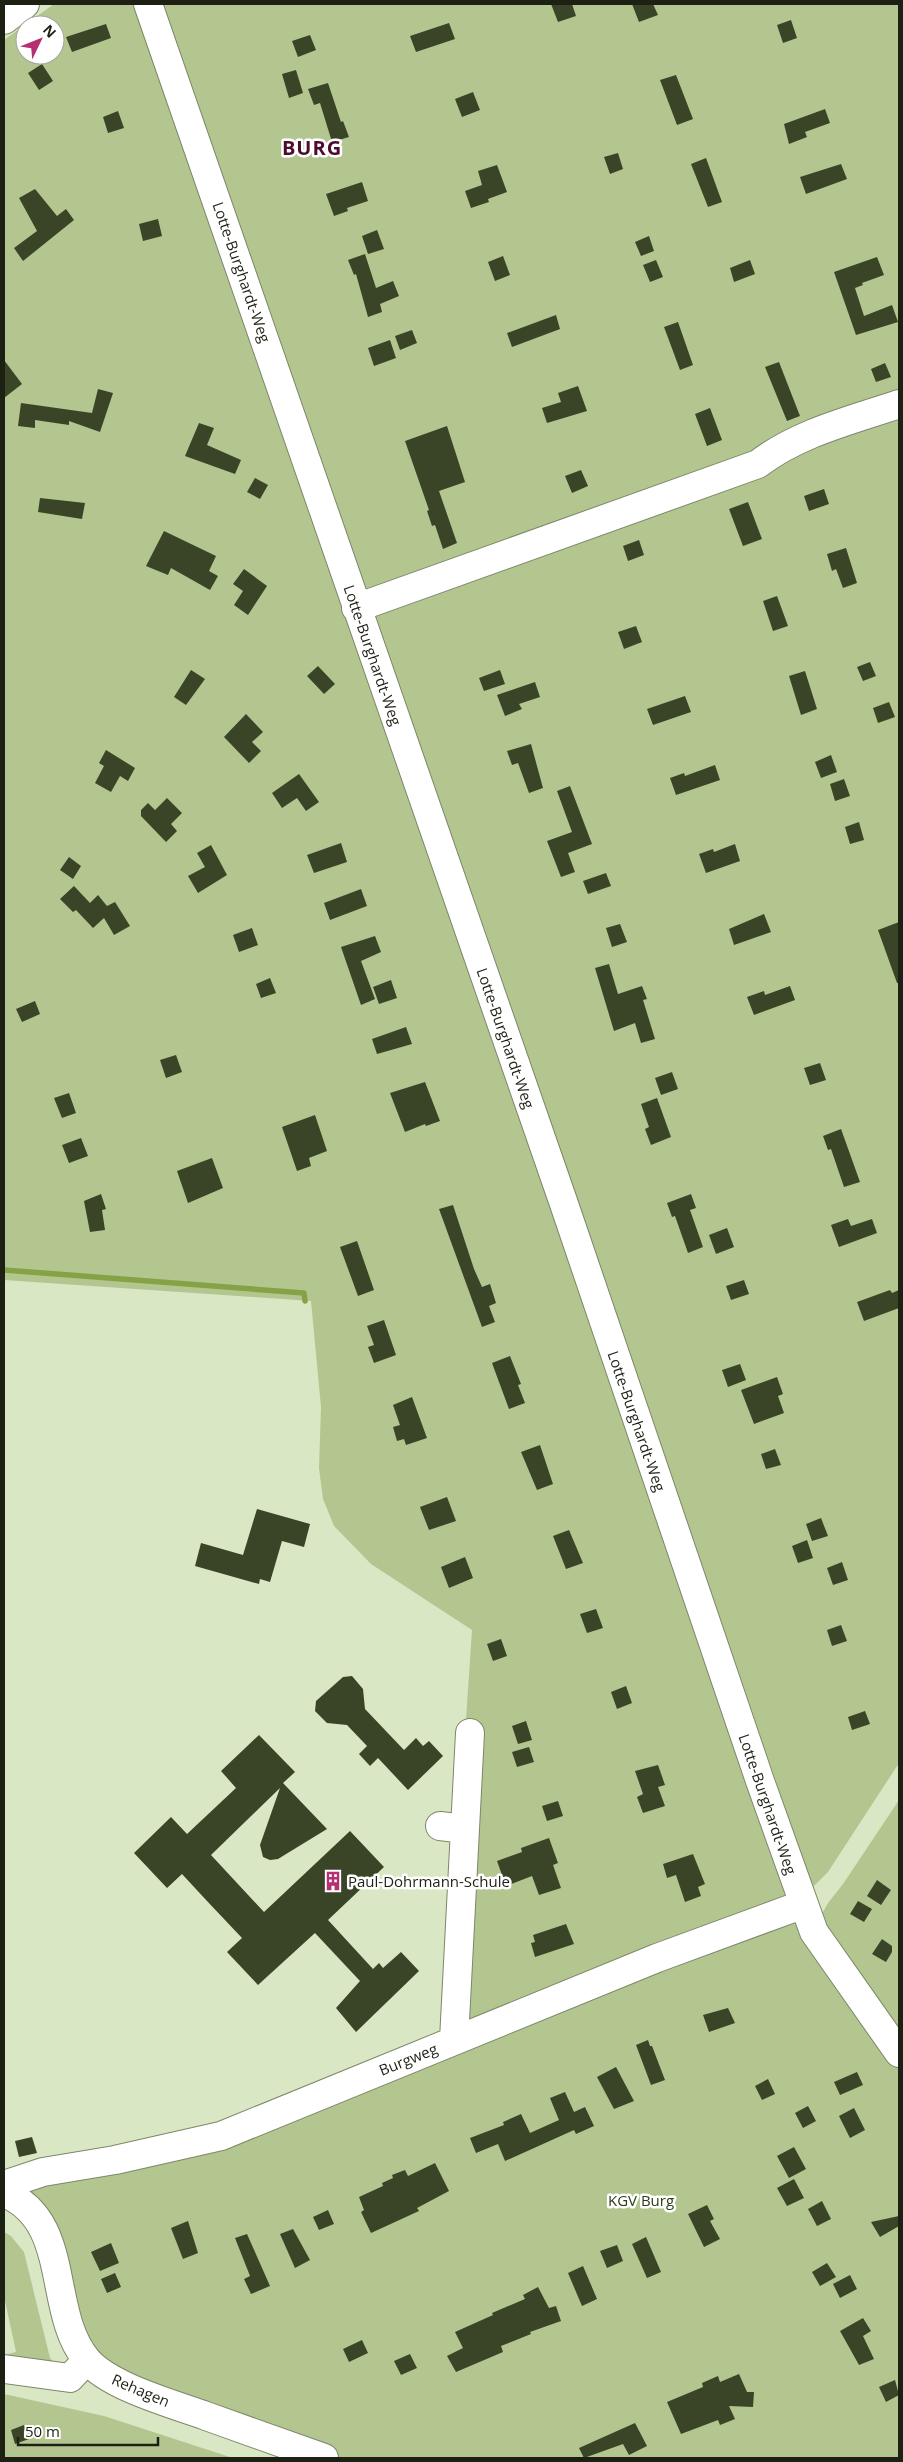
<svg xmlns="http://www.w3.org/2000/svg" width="903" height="2462" font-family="'Open Sans',sans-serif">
  <rect width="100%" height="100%" fill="#dae7c4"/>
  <path fill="#b3c690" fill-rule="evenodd" d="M54,4H145L814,1932L899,2053V2458H324L87,2360L53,2255L4,2197L220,2136L445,2033L472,1630L371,1564L334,1526L323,1499L319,1468L321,1407L311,1301L4,1280V40ZM25,25H55V55H25Z
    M159,4H899V1763L828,1872L809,1891L808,1874Z
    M899,1800V2035L823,1921L822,1914L828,1903L843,1884Z
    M4,2232L11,2236L24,2252L50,2358L62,2372L4,2362V2355L16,2352L4,2296Z
    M4,2394L104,2416L233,2458H4Z"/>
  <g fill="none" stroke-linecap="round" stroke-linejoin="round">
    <path stroke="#86a246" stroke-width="5.5" d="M4,1270L304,1293L305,1301"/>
  </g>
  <path fill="#3a4427" d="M551,4H572L576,16L558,22Z
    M632,4H653L658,15L639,22Z
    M791,20L797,38L783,43L777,25Z
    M449,23L455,39L416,52L410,36Z
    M106,24L111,38L72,52L66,37Z
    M310,35L316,50L298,57L292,41Z
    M42,64L53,81L39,90L28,73Z
    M296,70L303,93L289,98L282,74Z
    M676,75L693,119L677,125L660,80Z
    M328,83L341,122L343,121L349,137L332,142L320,103L314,105L308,89Z
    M473,92L480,110L462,117L455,99Z
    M825,109L830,123L805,132L807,137L789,144L784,124Z
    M118,111L124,128L108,133L103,117Z
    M618,153L623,169L610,174L604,157Z
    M706,158L722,202L708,207L691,164Z
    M841,164L847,179L806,194L800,177Z
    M497,165L507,192L488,199L489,202L471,208L465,191L482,185L478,171Z
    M362,182L368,201L347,208L348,211L334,216L326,194Z
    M35,189L57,216L66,209L74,220L23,261L14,248L37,231L19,198Z
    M158,219L162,236L143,241L139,224Z
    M377,230L384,249L368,254L362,236Z
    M649,236L654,251L641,256L635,242Z
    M365,254L376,288L393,281L399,296L380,304L382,312L368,317L356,274L354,275L348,260Z
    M503,256L510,275L495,281L488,262Z
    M877,257L884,275L862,283L863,285L855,288L864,316L892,305L898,322L856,335L834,272Z
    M656,260L663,277L650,282L643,265Z
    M750,260L755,274L734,282L730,268Z
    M556,315L560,329L512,347L507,333Z
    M678,322L693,365L680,370L664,327Z
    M412,330L417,343L400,350L395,336Z
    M390,340L396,358L374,366L368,348Z
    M4,360L22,384L4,398Z
    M779,362L800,416L787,421L765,367Z
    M885,363L891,377L876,382L871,369Z
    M578,386L587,411L547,423L542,408L561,402L558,393Z
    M98,389L113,393L100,432L69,421V425L35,420V428L18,426L21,403L92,413Z
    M710,408L722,440L707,446L695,414Z
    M199,423L214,428L207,445L241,460L235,474L185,456Z
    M447,426L465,482L439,491L457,543L443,549L435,525L432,526L427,511L429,510L405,441Z
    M581,470L588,486L572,493L565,476Z
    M255,478L268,485L260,499L247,492Z
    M824,489L829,504L809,511L804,496Z
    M40,498L85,503L82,519L38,512Z
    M748,502L762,539L743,546L729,509Z
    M164,531L216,556L209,571L218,576L210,590L171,568L168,575L146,566Z
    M639,540L644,555L628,561L623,546Z
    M846,548L857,583L843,588L836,569L832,571L827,554Z
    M244,569L267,586L248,615L234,605L243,591L233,584Z
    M777,596L788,626L773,631L763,601Z
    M636,626L642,642L624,649L618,632Z
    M870,662L876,676L863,681L857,667Z
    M318,666L335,684L324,694L307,676Z
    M191,670L205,679L186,705L174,697Z
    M500,670L505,684L484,691L479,678Z
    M805,671L817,709L801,715L789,676Z
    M535,682L540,697L519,704L522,709L505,716L497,695Z
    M685,696L691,712L653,725L647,709Z
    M889,702L895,717L878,723L873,708Z
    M246,714L263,732L252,742L261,751L249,763L224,737Z
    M531,744L543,788L529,793L518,763L512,765L507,751Z
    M106,750L135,768L128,781L120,776L111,792L95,783L104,766L99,763Z
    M831,755L837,772L821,778L815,762Z
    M715,765L720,780L676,795L670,778L684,773L685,776Z
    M299,774L319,802L306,811L297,798L282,808L272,793Z
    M844,779L850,796L835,801L830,784Z
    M570,786L592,844L568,853L575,872L561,877L547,841L572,832L557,791Z
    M167,798L182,813L171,824L177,831L166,842L141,816V810L148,803L155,810Z
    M859,822L864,840L850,844L845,827Z
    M341,843L347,862L314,873L307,855Z
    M735,844L740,861L706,873L699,854L713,849L714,852Z
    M211,845L227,875L198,893L188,876L205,867L197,853Z
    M69,857L81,866L73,879L60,870Z
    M606,873L611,886L588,894L583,881Z
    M74,886L90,903L98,895L107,906L115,902L130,926L114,935L104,918L93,928L76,910L73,912L60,899Z
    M361,889L367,906L330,920L324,903Z
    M764,914L771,932L734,945L729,929Z
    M899,922V983H897L878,930Z
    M620,924L627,942L612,947L606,928Z
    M252,928L258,945L239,952L233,935Z
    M375,936L381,952L361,961L375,999L361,1005L341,947Z
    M609,964L618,994L642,986L647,999L643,1000L655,1039L641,1043L635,1023L614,1031L595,968Z
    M270,978L276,993L261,998L256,984Z
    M391,980L397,998L379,1004L373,987Z
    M790,986L795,1000L754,1015L747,997L764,991L765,995Z
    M35,1001L40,1014L22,1022L16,1009Z
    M406,1027L412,1044L377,1054L372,1039Z
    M176,1055L182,1072L166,1078L160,1060Z
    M820,1063L826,1080L810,1085L804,1068Z
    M672,1072L678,1089L661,1095L655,1078Z
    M425,1082L440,1121L426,1126L425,1124L405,1132L390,1093Z
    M69,1093L76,1113L62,1118L54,1098Z
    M657,1098L671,1137L651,1145L645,1129L649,1127L641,1104Z
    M315,1115L327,1151L309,1158L311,1166L297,1171L282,1127Z
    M841,1129L860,1182L844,1187L831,1149L828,1150L823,1136Z
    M81,1138L88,1156L69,1163L62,1145Z
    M212,1158L223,1188L188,1203L177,1171Z
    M101,1194L106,1209L102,1210L105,1230L90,1232L84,1201Z
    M691,1194L696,1208L690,1210L703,1247L688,1253L675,1216L672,1217L667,1203Z
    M453,1205L474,1269L482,1287L490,1284L496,1303L489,1306L495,1322L482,1327L439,1209Z
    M848,1219L851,1226L872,1219L877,1233L839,1247L831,1225Z
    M727,1228L734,1247L716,1254L709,1235Z
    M357,1241L374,1290L358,1296L340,1247Z
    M744,1280L749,1294L731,1300L726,1286Z
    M890,1290L892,1293L899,1290V1308L864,1321L857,1302Z
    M384,1320L396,1355L374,1363L368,1347L374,1345L367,1326Z
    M510,1356L521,1384L518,1385L525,1403L509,1409L492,1363Z
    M740,1364L746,1380L728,1387L722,1370Z
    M777,1377L783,1394L778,1396L784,1413L754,1424L741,1390Z
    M412,1397L427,1438L406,1445L404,1439L397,1441L393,1427L400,1425L393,1405Z
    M540,1445L553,1484L537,1490L521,1452Z
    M775,1449L781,1465L766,1469L761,1454Z
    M447,1497L456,1521L429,1530L420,1507Z
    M257,1509L310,1524L304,1547L282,1541L270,1582L260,1579L259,1584L195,1566L201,1543L243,1555Z
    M821,1518L828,1536L812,1541L806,1524Z
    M569,1530L583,1563L566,1569L553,1536Z
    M807,1540L813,1558L798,1563L792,1546Z
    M465,1557L473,1578L449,1588L441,1567Z
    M842,1562L848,1580L833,1585L827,1568Z
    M596,1609L603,1628L587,1633L580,1614Z
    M841,1625L847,1641L832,1646L827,1630Z
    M501,1639L507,1656L493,1661L487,1644Z
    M352,1676L363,1689L365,1709L404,1750L416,1738L423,1746L429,1741L443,1756L408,1790L378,1758L370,1766L359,1754L367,1746L347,1725L327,1723L315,1711L316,1701L343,1677Z
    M626,1686L632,1703L617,1709L611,1692Z
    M865,1711L870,1724L852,1730L848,1717Z
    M526,1721L532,1740L518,1744L512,1726Z
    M259,1735L295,1772L283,1783L327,1829L278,1859L270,1860L263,1857L260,1845L280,1788L211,1855L264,1912L350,1831L384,1867L328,1920L373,1969L379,1963L383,1968L401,1952L419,1971L356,2032L336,2008L360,1981L315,1933L258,1985L227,1952L242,1938L207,1901L182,1874L167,1888L134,1853L171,1817L187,1834L236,1788L221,1771Z
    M529,1747L534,1762L517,1767L512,1752Z
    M658,1765L665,1785L658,1787L665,1806L643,1813L637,1797L643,1794L635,1771Z
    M558,1801L563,1816L547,1821L542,1806Z
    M549,1838L558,1863L553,1865L561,1888L539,1895L532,1876L506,1886L497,1861L522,1852L521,1848Z
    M693,1854L705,1884L698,1887L701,1896L685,1902L676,1875L667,1878L663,1864Z
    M877,1880L891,1890L881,1905L867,1896Z
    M858,1901L872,1909L864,1922L850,1914Z
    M566,1924L574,1944L535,1957L531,1943L535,1942L533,1935Z
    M882,1939L892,1946V1952L886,1962L872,1954Z
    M728,2008L735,2023L709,2032L703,2015Z
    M648,2040L650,2046H652L665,2080L651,2085L636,2045Z
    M616,2067L634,2101L614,2109L597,2077Z
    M857,2072L863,2085L840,2095L834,2082Z
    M768,2079L775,2094L762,2100L755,2086Z
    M565,2092L574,2112L585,2107L594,2126L576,2134L574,2130L505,2161L498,2144L476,2153L470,2138L504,2125L503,2122L521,2114L530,2133L559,2120L550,2098Z
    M808,2106L816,2121L803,2128L795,2113Z
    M854,2108L865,2130L850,2138L839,2116Z
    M32,2137L37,2153L19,2157L15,2141Z
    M794,2147L806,2169L789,2178L777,2156Z
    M435,2163L449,2191L417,2208L419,2211L371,2233L361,2212L364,2210L359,2197L383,2186L382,2183L393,2178L392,2175L405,2170L408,2176Z
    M794,2179L804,2198L787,2206L777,2188Z
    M822,2201L831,2219L817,2226L808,2209Z
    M707,2205L714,2219L710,2221L720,2239L704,2247L688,2214Z
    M328,2210L334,2224L319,2230L313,2217Z
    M899,2216V2226L880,2237L871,2222Z
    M188,2221L198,2253L183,2259L171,2228Z
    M293,2229L310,2260L295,2268L280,2234Z
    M247,2234L270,2286L251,2294L244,2279L250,2276L235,2238Z
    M646,2237L661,2272L647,2278L632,2244Z
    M111,2243L119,2263L100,2271L91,2252Z
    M617,2245L623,2261L607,2268L600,2251Z
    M827,2263L836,2277L820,2286L812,2272Z
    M583,2266L597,2299L582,2306L568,2273Z
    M115,2273L121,2287L107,2293L101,2279Z
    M850,2275L857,2289L840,2298L833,2284Z
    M538,2287L549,2308L556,2306L561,2321L530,2332L531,2334L501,2346L503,2352L456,2372L447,2356L463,2348L455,2332L493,2315L492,2313L525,2299L523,2295Z
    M863,2318L871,2331L863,2336L874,2359L859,2365L840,2331Z
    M362,2340L368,2353L349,2362L343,2349Z
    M410,2354L417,2368L401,2375L394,2361Z
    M739,2374L747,2392H754L753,2407L729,2406L735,2419L720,2425L718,2420L681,2434L667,2402L703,2387L702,2383L718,2376L720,2382Z
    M895,2380L899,2395L886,2402L879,2387Z
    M635,2423L647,2446L629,2455L623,2444L584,2458L579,2448Z
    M24,2425L29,2439L15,2444L11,2430Z"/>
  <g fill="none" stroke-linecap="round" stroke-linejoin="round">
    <defs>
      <path id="minor" d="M148,4L564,1204L760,1781L814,1932L899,2053
        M4,20L25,4
        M356,608L758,464C798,433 852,420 899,404
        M440,1826L465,1829
        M454,2040L470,1733
        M4,2185L43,2172L115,2160L221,2136L657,1958L804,1904
        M4,2193C73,2221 46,2311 87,2360C110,2387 173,2404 206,2416C246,2430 285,2444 324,2458
        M4,2369L70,2378L87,2360"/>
    </defs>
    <use href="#minor" stroke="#7c8768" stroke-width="30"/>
    <use href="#minor" stroke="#fff" stroke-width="28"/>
  </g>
  <defs>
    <symbol id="building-bare" viewBox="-9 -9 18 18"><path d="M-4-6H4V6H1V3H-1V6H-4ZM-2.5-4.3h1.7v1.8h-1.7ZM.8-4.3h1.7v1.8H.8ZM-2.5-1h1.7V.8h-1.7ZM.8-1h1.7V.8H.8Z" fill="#b62f72" stroke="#fff" stroke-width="2.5" paint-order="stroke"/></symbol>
  </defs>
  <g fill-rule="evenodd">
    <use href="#building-bare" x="319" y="1867" width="28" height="28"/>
  </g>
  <g text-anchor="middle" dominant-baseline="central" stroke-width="5" stroke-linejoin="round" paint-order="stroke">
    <g font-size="15" fill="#1c2114" stroke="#fff">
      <text transform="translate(242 272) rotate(71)">Lotte-Burghardt-Weg</text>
      <text transform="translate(373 655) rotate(71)">Lotte-Burghardt-Weg</text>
      <text transform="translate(506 1038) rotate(71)">Lotte-Burghardt-Weg</text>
      <text transform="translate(637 1421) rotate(71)">Lotte-Burghardt-Weg</text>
      <text transform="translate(768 1804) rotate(71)">Lotte-Burghardt-Weg</text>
      <text transform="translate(408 2059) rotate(-22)">Burgweg</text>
      <text transform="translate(141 2390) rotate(23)">Rehagen</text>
    </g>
    <g font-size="15" fill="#1c2114" stroke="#fff" text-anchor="start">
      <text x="348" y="1881">Paul-Dohrmann-Schule</text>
    </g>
    <g font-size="15" fill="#313d17" stroke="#fff">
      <text x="641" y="2200">KGV Burg</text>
    </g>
    <g font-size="20" font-weight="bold" letter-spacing="1" fill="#4d0c2d" stroke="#fff">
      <text x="312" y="147">BURG</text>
    </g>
  </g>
  <rect width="903" height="2462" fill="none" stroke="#1c2114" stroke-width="10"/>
  <g transform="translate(40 40) rotate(47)"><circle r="24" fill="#ffffff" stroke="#a4a6a1"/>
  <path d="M0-4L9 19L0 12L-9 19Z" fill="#b62f72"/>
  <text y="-8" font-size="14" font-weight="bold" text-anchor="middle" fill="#1c2114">N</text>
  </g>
  <path d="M18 2437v8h140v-8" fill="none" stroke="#1c2114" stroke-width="2.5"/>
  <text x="25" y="2437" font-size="15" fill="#1c2114" stroke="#ffffff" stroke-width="4" paint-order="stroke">50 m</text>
</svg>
